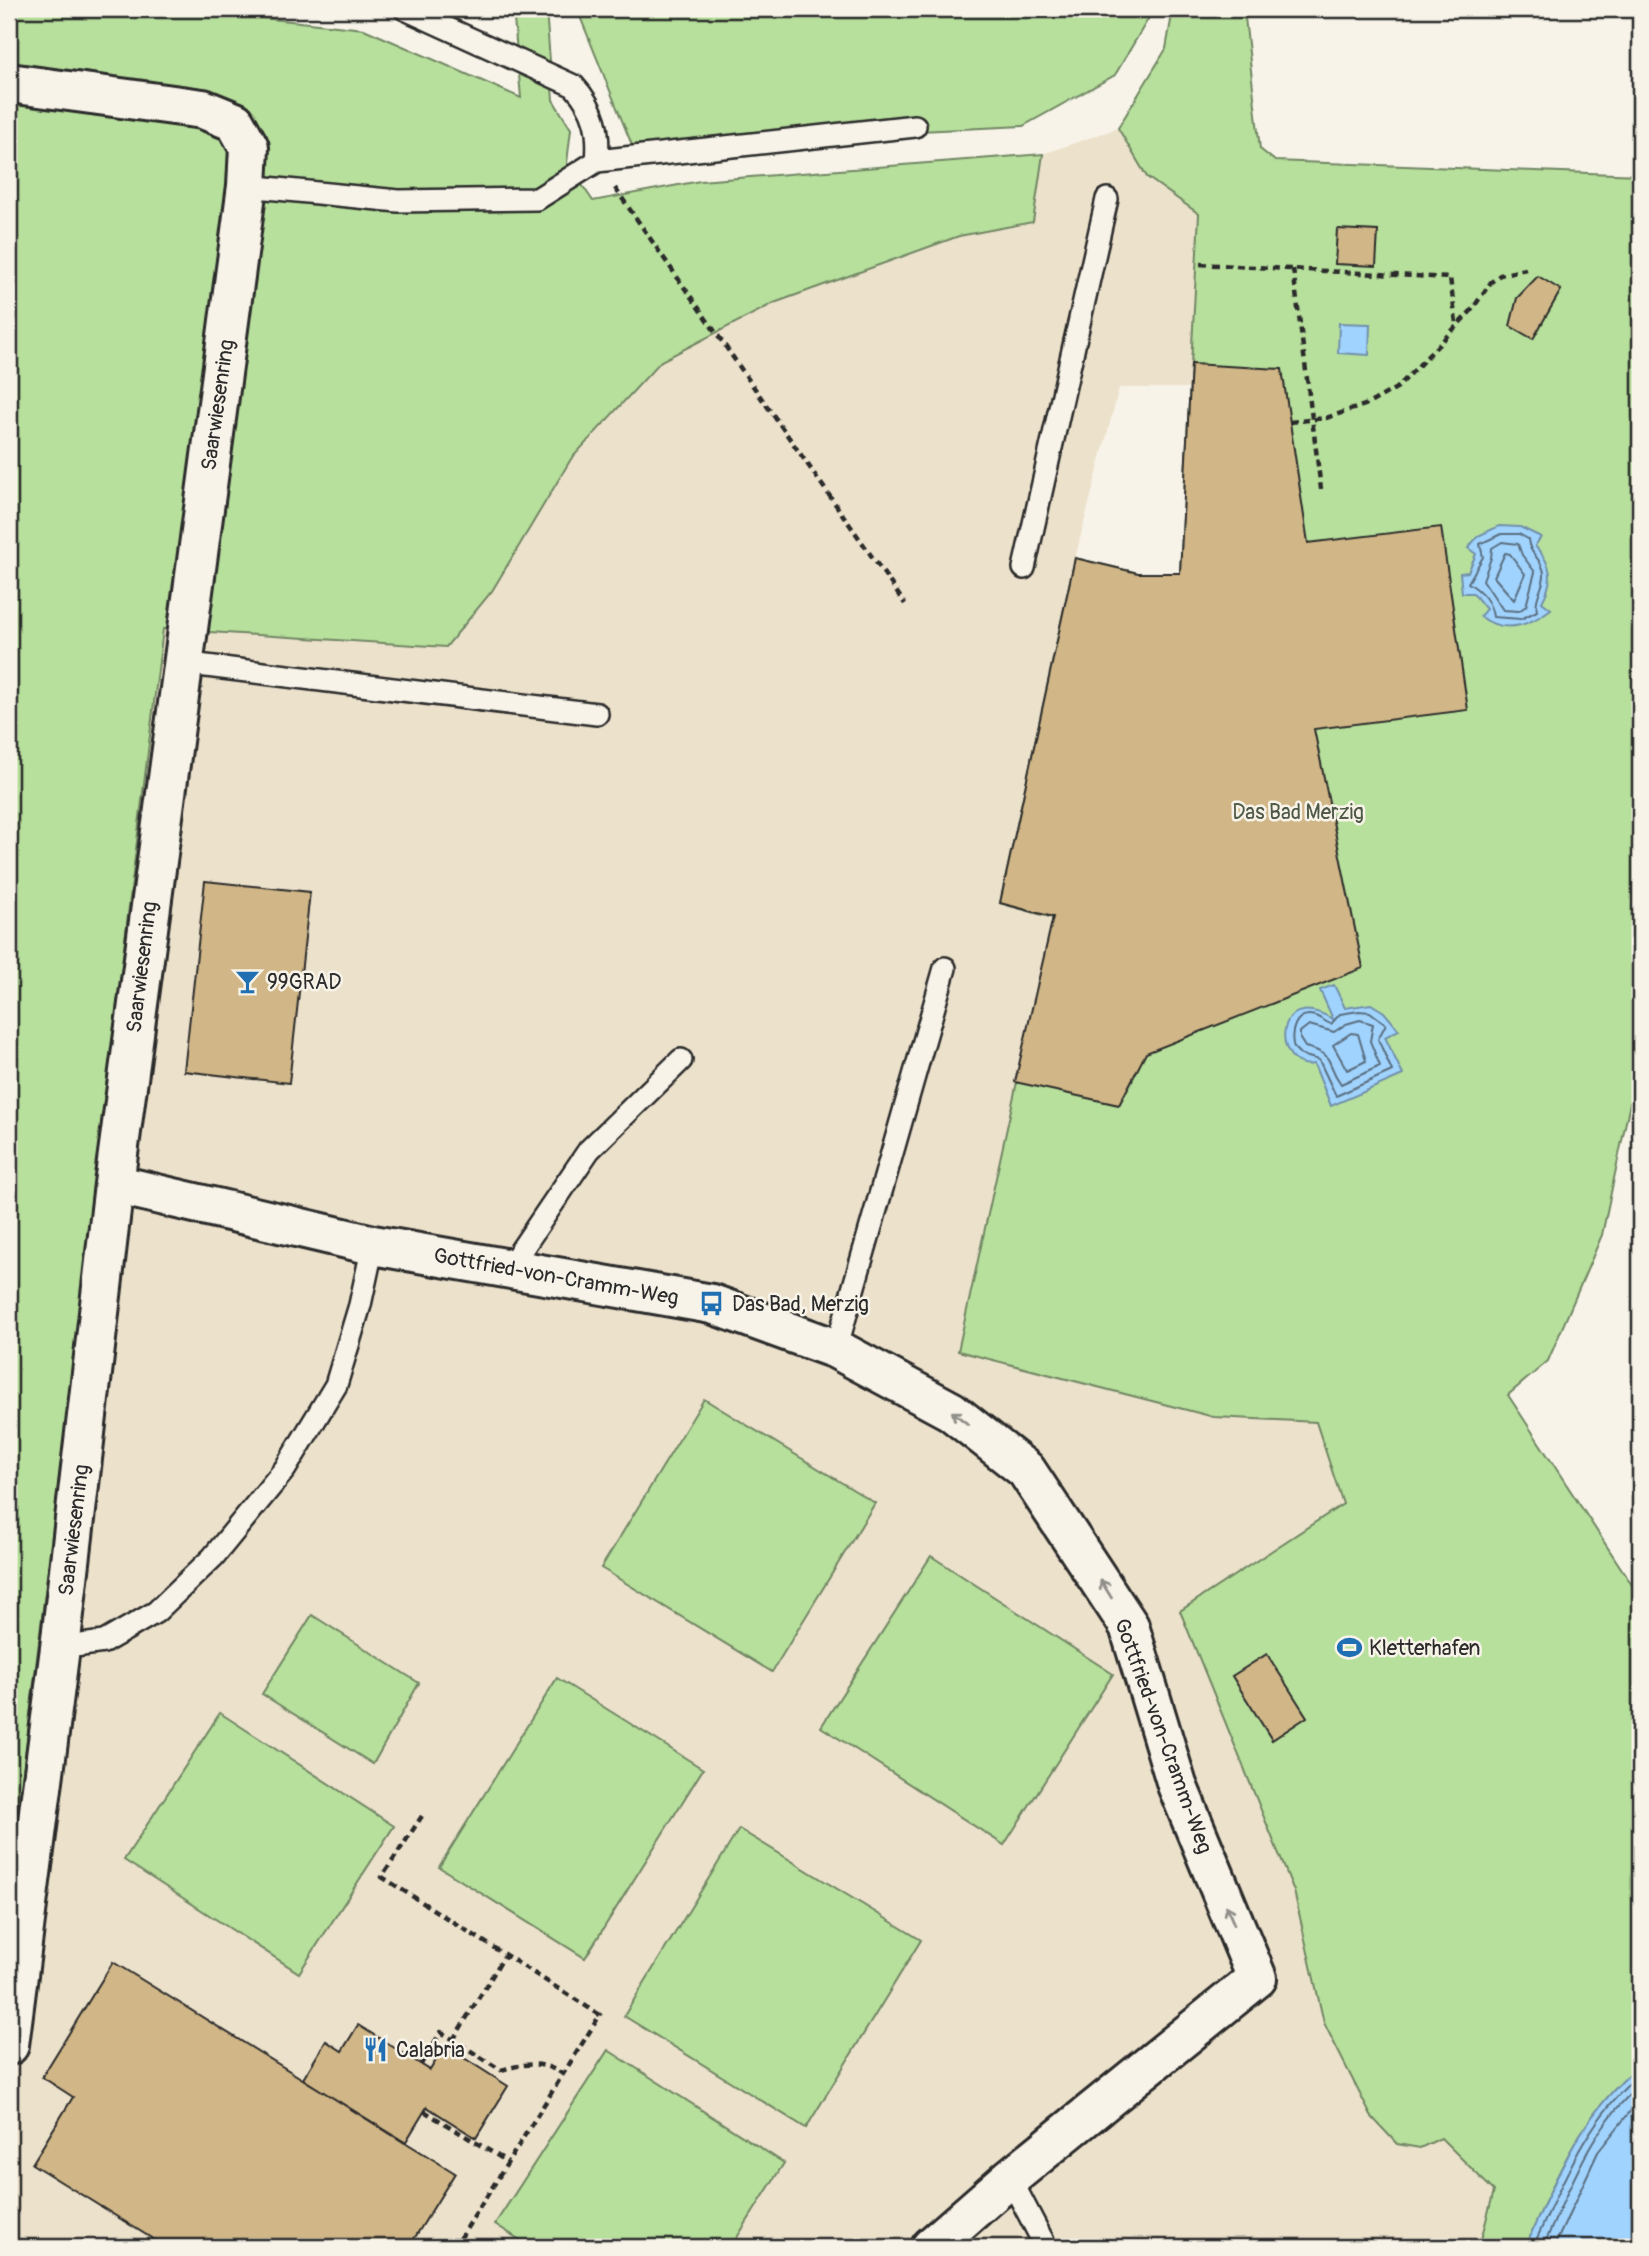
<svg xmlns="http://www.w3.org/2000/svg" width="1649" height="2256" font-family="Pangolin,sans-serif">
  <rect width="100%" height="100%" fill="#f7f3e8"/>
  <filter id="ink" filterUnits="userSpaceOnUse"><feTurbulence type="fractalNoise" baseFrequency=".0143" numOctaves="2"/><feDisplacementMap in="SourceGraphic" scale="14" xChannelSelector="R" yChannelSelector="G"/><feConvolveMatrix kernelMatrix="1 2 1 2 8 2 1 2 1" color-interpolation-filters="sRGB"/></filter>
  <g filter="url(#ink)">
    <path fill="#ece1cb" d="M1118,128L1147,177L1199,214L1190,388H1119L1075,558L1000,902L1053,917L958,1351L1214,1417L1316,1422L1343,1504L1180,1611L1294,1891L1324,2023L1371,2116L1420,2148L1441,2137L1495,2191L1479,2247H9V1886L163,628L446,646L492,591L571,459L661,361L774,303L959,236L1033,222L1043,154Z"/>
    <path fill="#b7e09c" stroke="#718664" stroke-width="2" d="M9,9H178L364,29L521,98L514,19L477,9H546L553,100L571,129L567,163L593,201L700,181L1043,154L1033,222L959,236L774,303L661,361L571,459L492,591L446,647L163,629L9,1886Z
      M577,9H1154L1115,75L1023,126L632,145Z
      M1173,9H1244L1260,149L1275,161L1640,175V1056L1602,1235L1548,1361L1508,1395L1640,1597V2065C1578,2118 1558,2175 1525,2247H1479L1494,2191L1441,2138L1420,2148L1397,2144L1371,2116L1324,2023L1294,1891L1180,1611L1343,1504L1316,1422L1214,1417L958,1351L1053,918L1000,903L1075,558L1138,573H1180L1199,214L1147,177L1118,128L1166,49Z
      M704,1399L875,1503L772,1672L601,1568Z
      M931,1556L1113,1674L1004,1845L821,1727Z
      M312,1615L419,1683L373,1764L262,1694Z
      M557,1678L703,1769L585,1958L439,1867Z
      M220,1713L394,1826L299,1973L124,1860Z
      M739,1829L921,1940L806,2128L624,2016Z
      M608,2050L784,2163L731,2247H531L495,2224Z"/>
    <path fill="#a0d3fe" stroke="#7190aa" stroke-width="2" d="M1339,323L1370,324L1369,355L1338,353Z
      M1499,526L1520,527L1541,537L1535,546C1553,565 1554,580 1542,602L1551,609C1529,626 1504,635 1480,616L1486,609L1473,593H1462L1460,573L1468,572L1476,554L1468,548L1478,536Z
      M1334,985L1345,1008L1371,1004L1384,1012L1399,1030L1385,1037L1403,1075L1331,1106L1314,1064C1273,1073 1270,983 1333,1019L1320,990Z
      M1640,2065V2247H1525C1558,2175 1578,2118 1640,2065Z"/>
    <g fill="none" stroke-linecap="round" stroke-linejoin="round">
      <path stroke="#5a6e7f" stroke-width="2" d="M1501,534H1519L1528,539C1529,555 1542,558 1544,573C1545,587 1534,596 1537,611L1521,619L1493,617C1491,601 1482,591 1468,583L1483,557L1480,544Z
        M1502,542L1518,544L1522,555L1535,572L1526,606L1519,611L1503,610L1483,580L1491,558L1492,548Z
        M1505,553L1510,554L1525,574L1514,600L1494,577Z
        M1359,1011L1370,1012L1386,1024L1378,1039L1392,1071L1336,1096L1319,1060L1301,1055L1294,1048C1289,1034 1295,1010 1315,1016C1321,1018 1325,1022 1331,1024L1340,1014Z
        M1360,1020L1373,1024L1370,1041L1380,1066L1341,1084C1324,1061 1337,1055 1305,1047L1300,1039V1032L1309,1025L1334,1032L1346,1024Z
        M1351,1033L1358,1034L1366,1061L1347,1070L1333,1045Z
        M1533,2247C1562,2184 1586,2120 1640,2074
        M1543,2247C1569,2190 1591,2127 1640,2085
        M1554,2247L1598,2152L1640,2099"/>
    </g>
    <path fill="#d1b787" stroke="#2b2b2b" stroke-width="2" d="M1337,229L1378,231L1376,266L1335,264Z
      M1538,276L1561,290L1533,339L1510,326L1517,298Z
      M1191,364L1282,369L1308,543L1441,527L1468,710L1314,729L1363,968L1146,1053L1119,1105L1015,1082L1053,917L1000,903L1075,558L1138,573H1180Z
      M205,881L310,892L289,1083L184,1071Z
      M1267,1654L1307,1717L1272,1740L1232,1676Z
      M113,1962L455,2173L409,2247H151L156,2241L32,2164L73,2097L42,2077Z
      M358,2025L430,2070L445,2046L508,2086L476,2138L427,2107L405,2143L303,2079L326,2041L342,2051Z"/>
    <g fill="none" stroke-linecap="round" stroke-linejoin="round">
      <defs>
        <path id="service" d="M597,161L915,126
          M247,186L398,201L537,199L597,161C600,131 595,109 574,86L405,9
          M1024,568L1107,199
          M182,663L597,714
          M509,1268L589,1150L681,1060
          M836,1349L945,968
          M60,1648L104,1642L156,1612L213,1557L285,1469L336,1385L360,1305L373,1245
          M1010,2178L1046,2247"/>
        <path id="minor" d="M9,83L203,109L235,122L249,147L247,186L114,1184L60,1648L9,2045
          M114,1184L373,1245L712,1304L836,1349L951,1411L1026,1470L1129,1626L1177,1785L1257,1978L1010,2178L931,2247"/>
      </defs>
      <use href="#service" stroke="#2b2b2b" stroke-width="26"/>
      <use href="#minor" stroke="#2b2b2b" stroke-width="44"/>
      <path stroke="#2b2b2b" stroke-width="4.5" stroke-dasharray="7 5" stroke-linecap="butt" d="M615,188L905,604
        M1200,264L1450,278L1456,323
        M1293,269L1321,489
        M1290,422L1326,418L1368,404L1398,387L1471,311L1491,282L1500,275L1526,269
        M422,1816L382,1877L600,2015L455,2247
        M453,2040L505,1955
        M421,2064L441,2032L501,2070C525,2064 540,2060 563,2074
        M424,2111L508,2162
        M883,2247L893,2239"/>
      <use href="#service" stroke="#f7f3e8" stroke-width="21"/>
      <use href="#minor" stroke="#f7f3e8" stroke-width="38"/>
    </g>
    <defs><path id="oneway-shaft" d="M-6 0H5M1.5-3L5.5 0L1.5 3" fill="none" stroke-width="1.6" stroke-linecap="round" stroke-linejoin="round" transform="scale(1.75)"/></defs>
    <g stroke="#918f8a">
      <use href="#oneway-shaft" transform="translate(960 1418) rotate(-142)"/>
      <use href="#oneway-shaft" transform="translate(1106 1589) rotate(-122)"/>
      <use href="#oneway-shaft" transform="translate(1230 1915) rotate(-113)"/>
    </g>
  </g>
  <defs>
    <symbol id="bar-bare" viewBox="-9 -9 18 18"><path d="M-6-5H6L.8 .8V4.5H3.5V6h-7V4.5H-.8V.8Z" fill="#1f6fb2" stroke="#f7f3e8" stroke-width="2.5" paint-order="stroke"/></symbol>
    <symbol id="bus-bare" viewBox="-9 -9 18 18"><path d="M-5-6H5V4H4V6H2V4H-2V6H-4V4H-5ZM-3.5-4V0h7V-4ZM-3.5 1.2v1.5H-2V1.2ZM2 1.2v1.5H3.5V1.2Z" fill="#1f6fb2" stroke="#f7f3e8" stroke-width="2.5" paint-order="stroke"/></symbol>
    <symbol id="stadium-bare" viewBox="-9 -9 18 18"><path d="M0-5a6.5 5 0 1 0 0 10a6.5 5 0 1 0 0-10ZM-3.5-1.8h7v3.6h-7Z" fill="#1f6fb2" stroke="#f7f3e8" stroke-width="2.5" paint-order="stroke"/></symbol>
    <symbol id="restaurant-bare" viewBox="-9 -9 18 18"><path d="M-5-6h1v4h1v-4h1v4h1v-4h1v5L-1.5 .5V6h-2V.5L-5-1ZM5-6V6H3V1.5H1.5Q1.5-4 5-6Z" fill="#1f6fb2" stroke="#f7f3e8" stroke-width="2.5" paint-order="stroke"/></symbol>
  </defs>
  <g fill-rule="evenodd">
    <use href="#bar-bare" x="230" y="964" width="35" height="35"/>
    <use href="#bus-bare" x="694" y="1286" width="35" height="35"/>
    <use href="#stadium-bare" x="1332" y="1630" width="35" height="35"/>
    <use href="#restaurant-bare" x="358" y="2032" width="35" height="35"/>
  </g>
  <g text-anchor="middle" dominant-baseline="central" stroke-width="5" stroke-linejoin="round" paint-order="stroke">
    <g font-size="21" fill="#2b2b2b" stroke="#f7f3e8">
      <text transform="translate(218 405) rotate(-82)">Saarwiesenring</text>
      <text transform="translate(142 967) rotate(-83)">Saarwiesenring</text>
      <text transform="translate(556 1277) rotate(10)">Gottfried-von-Cramm-Weg</text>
      <text transform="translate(74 1530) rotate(-83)">Saarwiesenring</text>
      <text transform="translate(1163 1736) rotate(70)">Gottfried-von-Cramm-Weg</text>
    </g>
    <g font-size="21" fill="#4e5847" stroke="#f7f3e8">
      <text x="1298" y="812">Das Bad Merzig</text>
    </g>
    <g font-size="21" fill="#2b2b2b" stroke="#f7f3e8" text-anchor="start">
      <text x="267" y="982">99GRAD</text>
      <text x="732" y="1304">Das Bad, Merzig</text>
      <text x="1369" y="1648">Kletterhafen</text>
      <text x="396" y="2050">Calabria</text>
    </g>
  </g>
  <rect width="1649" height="2256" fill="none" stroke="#f7f3e8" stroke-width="35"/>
  <rect x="18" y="18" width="1614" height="2221" fill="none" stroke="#2b2b2b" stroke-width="2.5" filter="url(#ink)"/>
</svg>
